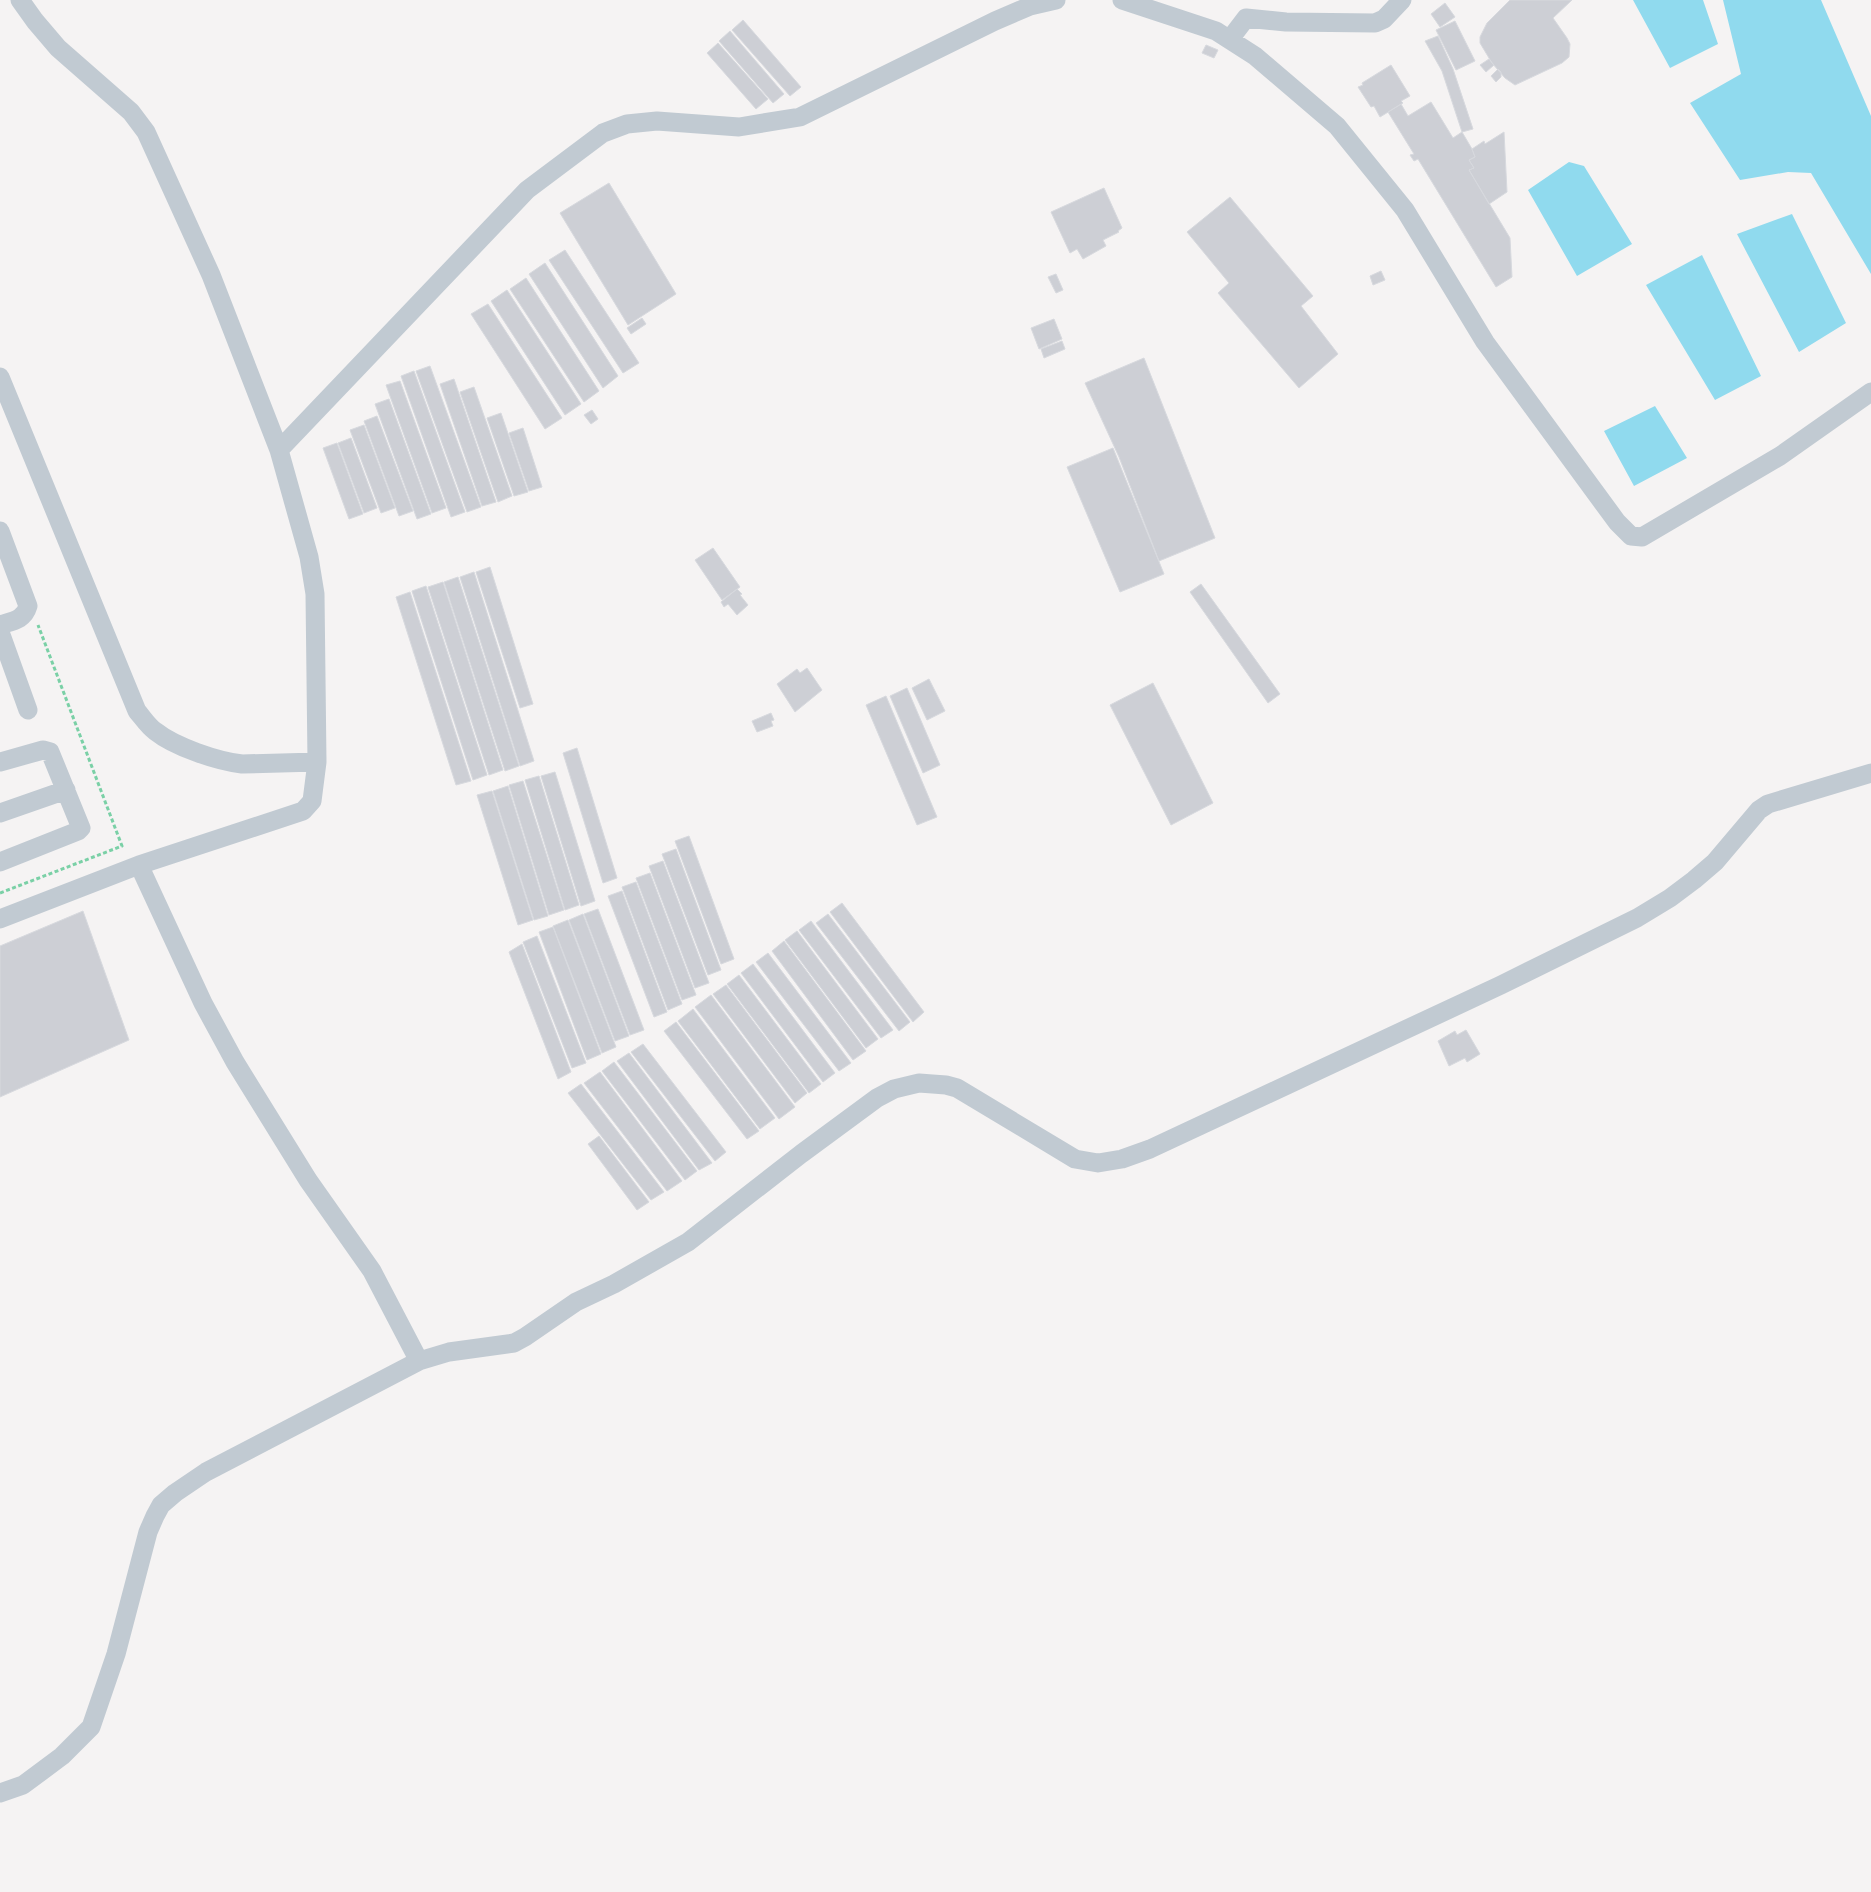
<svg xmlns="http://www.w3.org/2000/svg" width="1871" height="1892" font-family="'DejaVu Sans',sans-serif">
  <rect width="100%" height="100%" fill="#f5f3f3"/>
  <path fill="#90daee" d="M1633,0H1703L1718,44L1670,68Z
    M1723,0H1821L1871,116V274L1811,173L1788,172L1740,180L1690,103L1741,74Z
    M1569,162L1584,166L1632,244L1577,276L1528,190Z
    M1792,214L1846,323L1799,352L1737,234Z
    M1702,255L1761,376L1715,400L1646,285Z
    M1655,406L1687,458L1634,486L1604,431Z"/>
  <path fill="#cdcfd5" stroke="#d7d9de" d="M1510,0H1572L1553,18L1567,38L1570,44L1569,57L1562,63L1515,85L1505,78L1492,63L1480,43V37L1487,23Z
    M1445,3L1455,17L1440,27L1431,14Z
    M743,20L801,87L790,96L732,30Z
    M1455,21L1475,61L1456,70L1436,30Z
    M730,31L784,94L773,103L719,41Z
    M1438,36L1453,69L1473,129L1462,132L1442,71L1425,41Z
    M718,43L768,99L756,109L707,53Z
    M1206,45L1218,50L1214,58L1202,53Z
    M1489,59L1494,65L1486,72L1480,65Z
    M1391,65L1410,96L1401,101L1403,103L1380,117L1374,106L1371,107L1358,87L1363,85L1362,83Z
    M1498,69L1501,72V77L1496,82L1491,76Z
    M1431,102L1453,138L1462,132L1472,149L1475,157L1469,160L1474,168L1469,170L1510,238L1512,277L1496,287L1418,159L1414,161L1410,155L1414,154L1388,112L1401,104L1408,116Z
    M1504,132L1507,192L1489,204L1469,170L1474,168L1469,160L1475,157L1472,149L1484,141L1485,144Z
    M609,183L676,294L628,325L560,213Z
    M1104,188L1122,228L1118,231L1119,232L1103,240L1106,246L1083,259L1077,249L1070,253L1051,212Z
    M1230,197L1313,296L1301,306L1338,354L1299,388L1218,293L1229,283L1187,232Z
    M565,250L639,363L623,373L549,260Z
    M545,263L618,376L603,388L529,274Z
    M1381,271L1385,280L1373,285L1370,276Z
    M1056,274L1063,290L1056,293L1048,277Z
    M526,278L599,391L584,402L510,289Z
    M507,290L581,404L565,415L491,301Z
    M488,304L562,418L545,429L471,314Z
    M642,318L646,324L631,334L627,328Z
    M1054,319L1062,339L1039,349L1031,328Z
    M1062,341L1065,349L1044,358L1041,349Z
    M1144,358L1215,538L1159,561L1119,457L1085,383Z
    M430,366L481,507L467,512L416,371Z
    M414,371L465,512L451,517L401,376Z
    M454,379L496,502L482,506L440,384Z
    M400,381L446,508L432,513L386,385Z
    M474,387L512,496L498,502L460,392Z
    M389,399L431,514L417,519L375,404Z
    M592,410L598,419L591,424L584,415Z
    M501,413L528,492L514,496L487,418Z
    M377,416L413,511L399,516L364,421Z
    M364,425L395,508L381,513L350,430Z
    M523,428L542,487L529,491L509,433Z
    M351,438L377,508L364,513L338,443Z
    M337,443L363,514L349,519L323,448Z
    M1113,448L1164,574L1120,592L1067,467Z
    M713,548L740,587L722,600L695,560Z
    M490,567L533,704L520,708L476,572Z
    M474,572L534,761L520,766L460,577Z
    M458,577L519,766L505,771L444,582Z
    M443,582L503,770L489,775L428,587Z
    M1201,584L1280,694L1268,703L1190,592Z
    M426,586L487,775L473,780L412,591Z
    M737,589L742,594L740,595L748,605L737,615L728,604L724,607L721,602Z
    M410,592L471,781L456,785L396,597Z
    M807,668L822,690L795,712L777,684L797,669L800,673Z
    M929,679L945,711L927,720L912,688Z
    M1153,683L1213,803L1171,825L1110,705Z
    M907,688L940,765L923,773L890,696Z
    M886,696L937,817L917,825L866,705Z
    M771,713L774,720L771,721L773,726L757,732L752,721Z
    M577,748L617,878L603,883L563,753Z
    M555,772L595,901L581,906L541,776Z
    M539,776L579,905L565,910L525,780Z
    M523,781L564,910L549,915L509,785Z
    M508,786L548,916L534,920L493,791Z
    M492,791L533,920L518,925L477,795Z
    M689,836L734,959L721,964L675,841Z
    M676,849L721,970L708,975L662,854Z
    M663,861L709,983L695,988L649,866Z
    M650,873L696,995L682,1000L636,878Z
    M636,882L682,1004L668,1010L622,887Z
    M622,891L667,1012L654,1017L608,896Z
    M842,903L924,1012L913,1022L830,912Z
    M598,909L644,1030L630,1035L584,914Z
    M83,911L129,1040L0,1097V946Z
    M583,914L629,1036L615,1041L569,920Z
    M828,914L910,1022L899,1031L816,923Z
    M568,920L616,1047L602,1053L553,926Z
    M811,921L893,1030L881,1038L799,930Z
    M553,927L601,1054L587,1060L539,932Z
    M797,931L878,1039L866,1048L785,940Z
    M537,936L586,1063L572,1068L523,942Z
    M784,941L866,1051L853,1060L772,951Z
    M522,944L571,1072L558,1079L509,952Z
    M768,953L851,1063L839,1071L756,962Z
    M753,964L835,1073L823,1082L741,973Z
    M739,975L821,1084L809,1093L727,984Z
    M726,985L807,1093L795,1103L713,994Z
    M711,995L795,1107L779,1119L695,1007Z
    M693,1009L775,1118L760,1129L678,1021Z
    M676,1022L759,1131L747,1139L664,1031Z
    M1466,1030L1480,1054L1467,1062L1465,1058L1449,1066L1438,1041L1455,1031L1457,1035Z
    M643,1044L726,1152L715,1161L631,1052Z
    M629,1053L712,1163L699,1170L617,1061Z
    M614,1062L697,1171L685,1180L602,1071Z
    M600,1072L682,1181L667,1191L584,1083Z
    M581,1084L664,1192L651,1200L568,1093Z
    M599,1136L649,1202L637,1210L588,1144Z"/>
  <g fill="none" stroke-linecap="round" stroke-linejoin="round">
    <path stroke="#7ad0a6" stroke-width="3" stroke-dasharray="4 2.5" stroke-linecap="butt" d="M0,893L122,846L38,625"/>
    <path stroke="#c1cad2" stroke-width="19" d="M1122,0L1216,31L1255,56L1337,126L1405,210L1485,342L1617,522L1631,536L1642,537L1780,456L1871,392
      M1230,39L1246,18L1286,22L1375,23L1384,19L1402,0
      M0,377L137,711C143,718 148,726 155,731C175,747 217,761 242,764L317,762
      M279,450L527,190L603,133L627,124L657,121L739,127L800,117L995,21L1030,6L1056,0
      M0,531L28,606C24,620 13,621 0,625
      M0,632L28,710
      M0,762L43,750L50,752L81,828L78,831L0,862
      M0,813L66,790
      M139,865L203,1003L235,1062L308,1180L372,1271L419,1361
      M0,919L139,865L303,811L312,801L317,762L315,594L309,557L279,450L211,275L146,132L131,112L58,48L35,21L20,0
      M0,1793L23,1785L62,1756L91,1727L116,1654L148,1532L155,1516L161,1505L175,1493L206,1472L419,1361L449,1352L514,1343L525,1337L576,1302L614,1284L688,1242L801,1154L877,1098L894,1089L919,1083L946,1085L957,1088L1075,1159L1098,1163L1122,1159L1150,1149L1501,985L1637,918L1670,898L1694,880L1715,862L1759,810L1768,804L1871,773"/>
  </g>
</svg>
